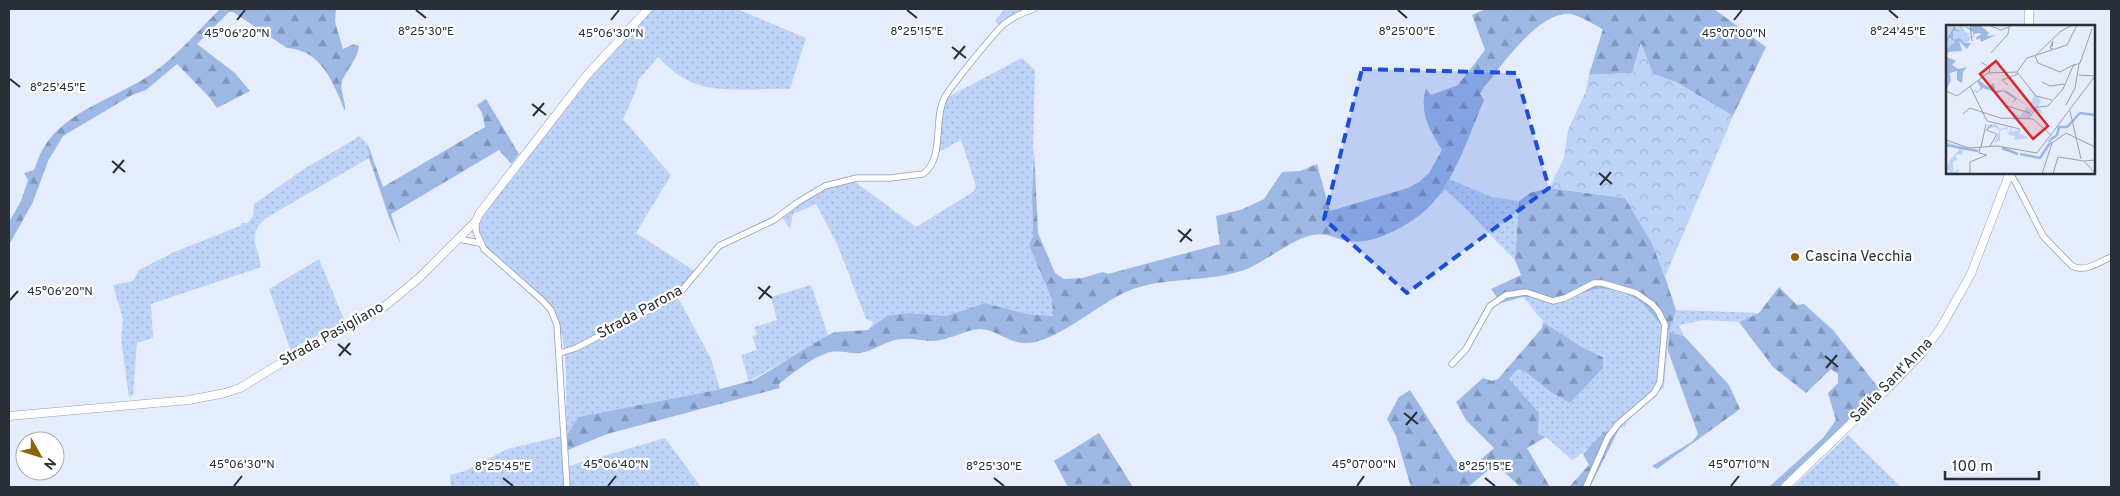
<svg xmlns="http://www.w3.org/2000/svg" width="2120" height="496" font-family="Overpass,sans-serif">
  <defs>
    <pattern id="grass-dots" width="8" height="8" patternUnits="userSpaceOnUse" patternTransform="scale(1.25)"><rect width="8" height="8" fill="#bdd3f8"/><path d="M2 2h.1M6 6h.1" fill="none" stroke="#a2b5d5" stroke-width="1.8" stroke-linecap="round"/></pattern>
    <pattern id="forest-firs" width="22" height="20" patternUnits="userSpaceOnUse" patternTransform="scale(1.25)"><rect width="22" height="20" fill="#9eb8e5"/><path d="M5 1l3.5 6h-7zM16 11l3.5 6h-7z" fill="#8196ba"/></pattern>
    <pattern id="park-crowns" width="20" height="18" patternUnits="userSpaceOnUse" patternTransform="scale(1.25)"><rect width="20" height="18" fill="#bdd3f8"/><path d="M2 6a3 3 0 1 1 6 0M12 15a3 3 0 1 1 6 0" fill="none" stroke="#a2b5d5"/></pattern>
  </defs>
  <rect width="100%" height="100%" fill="#e5edfc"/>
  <path fill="url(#grass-dots)" d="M653,9H737L806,38L790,89C766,88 717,93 696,84C682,79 667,67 658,57L639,79L635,93L623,119L671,175L636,233L693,270L694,274L673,296L680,301L711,359L720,389L578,417L567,435C565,397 571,341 552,308L484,245L478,232V219L589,77Z
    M1001,9H1034L999,25L995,21L1003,11Z
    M1022,58L1035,70L1032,192L1033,236L1029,245L1052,300L1054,316L1027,314L985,303L946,316L909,313L868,330L874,322L866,319L837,244L816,204L793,214L790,229L781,215L809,194L850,178L916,227L973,192L976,186L961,140L935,154L944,99Z
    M360,136L368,145L369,158L266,218C246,236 258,244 261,267L151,304L153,338L137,343L133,395L129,397L121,339L123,319L113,285L133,281L139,270L174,252L240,226L242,223H248L253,216L254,204L304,169Z
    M1449,179L1492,197L1519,201L1515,260C1491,237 1471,211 1445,190L1421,214Z
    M319,259L345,322L298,345L291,351L269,289Z
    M811,285L828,335L811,347L749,381L741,355L757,350L752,336L757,335L754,327L777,320L771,297Z
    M1610,288C1623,294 1638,299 1649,309C1658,317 1655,325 1669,332L1676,310L1759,313L1739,322L1704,320L1679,325L1684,336L1669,333L1664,387L1627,420L1625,427C1604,429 1589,451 1572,460L1546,437L1538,434V424L1509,379L1518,369L1527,373L1549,391L1570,403L1603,367V356C1586,349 1555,336 1543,321C1535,313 1531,305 1523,297L1552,299L1587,290Z
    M1848,435L1901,487H1793Z
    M562,436L565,487H451L450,475L465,471L507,449Z
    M665,438L701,487H569V466Z"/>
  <path fill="url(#forest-firs)" d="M220,9H336L335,22L343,49L354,44L359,46C357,60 349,66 343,79C338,89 346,99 345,111C333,83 322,50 287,48L233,12H229L197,44L235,73L250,91L217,108L210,98L177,64L146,90L132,95L63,136L48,161L33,202L9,245V222L21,201L28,180L24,173L34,170C37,163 39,155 43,149C64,111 116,98 150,75C176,57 198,31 220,9Z
    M1486,9H1714L1766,47L1733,116L1676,82L1653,74L1641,44L1632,73L1589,75L1603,29C1594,25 1581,16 1571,14C1539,10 1502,66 1484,87L1480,94L1484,100C1469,135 1451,192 1420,215C1401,229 1372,245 1348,241C1335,239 1327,232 1313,235C1294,238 1266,261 1247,269C1208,284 1164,275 1126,292C1098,304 1057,342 1027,343C1010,344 995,329 980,329C965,330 953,338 940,340C927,343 915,338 903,339C887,339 875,351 860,353C850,354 838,349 827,353C810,359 793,373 779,384L780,388L607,434L568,450L567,435L578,417L716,390L754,380L828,335L835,332L868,330L887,316L909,313L946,316L985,303L1027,314L1053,316L1052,300L1029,245L1033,236L1032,192L1034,148L1038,233L1055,273L1064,279L1082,278L1103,272L1108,274L1220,244L1216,216L1243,209L1264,199L1282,172L1300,171L1317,164L1330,211L1408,188L1419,182L1429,173L1442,150C1429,129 1419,112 1426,88L1431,95L1458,85L1485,50L1472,15Z
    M486,99L519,154L511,164L499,150L391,214L401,245L390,220L369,158L368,145L383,187L485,127L482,113L477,105Z
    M1549,188L1625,198L1652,243L1665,277L1676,310L1669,332L1684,336L1729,385L1740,409L1657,469L1652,466L1693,441L1698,434L1668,351L1669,332C1655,323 1652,309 1637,300C1596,277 1590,296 1551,299C1542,299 1533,297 1524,297C1517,298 1509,301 1501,303L1491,289L1521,275L1515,260L1519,201L1530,193Z
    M1779,287L1797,305L1804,304L1833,330L1881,391L1782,487H1769L1823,438L1836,420L1828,393L1838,383V374L1831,369L1806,393L1773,367L1739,322L1759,313Z
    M1543,322L1580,346L1603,357V368L1570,403L1549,391L1527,373L1518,369L1509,379L1539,413L1538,434L1546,437L1527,448L1550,487H1520L1496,464L1468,487H1411L1396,436L1387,419L1399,397L1410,390L1454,459L1466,472L1494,448L1466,420L1456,402L1483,378L1492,381L1498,379L1542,328Z
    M1620,427L1590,487H1569L1589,465L1583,454L1603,433Z
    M1099,433L1133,487H1068L1054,461Z"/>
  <path fill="url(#park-crowns)" d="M1641,43L1653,74L1676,82L1733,116L1665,277L1652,243L1625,198L1549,188L1564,158L1568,130L1585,93L1589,75L1632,73Z"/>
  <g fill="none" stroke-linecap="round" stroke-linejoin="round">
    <defs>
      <path id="street" d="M2010,174L2016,183L2043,236L2071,265C2083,274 2099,262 2111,257
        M476,221V232L484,249L543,301L551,310L557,325L567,487
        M459,239L479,243
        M560,353L576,348L678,295L719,246L774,220L798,202L825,186L857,178H890L923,174C945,158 933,121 944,99C948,89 995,32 1004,24C1012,18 1024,12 1034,9
        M1452,364L1466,349L1490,306L1506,295L1526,292L1553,301L1565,298L1594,283H1602L1636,293L1652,304L1658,311L1665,325L1660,382L1654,393L1618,424L1608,437L1586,487"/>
      <path id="secondary" d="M2029,26V9
        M9,416L189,400L225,393L240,388L299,352L374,313L389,303L420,277L476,221L479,214L587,75L648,9
        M1785,487L1892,384L1921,354L1940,329L1971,274L2010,172"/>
    </defs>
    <use href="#street" stroke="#919eb4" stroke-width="7"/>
    <use href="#secondary" stroke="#919eb4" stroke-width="9"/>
    <use href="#street" stroke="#fff" stroke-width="5.5"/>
    <use href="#secondary" stroke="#fff" stroke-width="8"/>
  </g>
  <path fill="#1d4ed8" fill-opacity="0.2" stroke="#1d4ed8" stroke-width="4" stroke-dasharray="10 6" stroke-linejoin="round" d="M1362,69L1516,73L1549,188L1407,293L1324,219Z"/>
  <path fill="none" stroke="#292e37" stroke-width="2" d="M416,10L426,18M907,10L917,18M1398,10L1407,18M1889,10L1898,18M237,20L245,10M611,20L619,10M1734,20L1742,10M952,47L966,58M954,59L965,46M10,79L20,87M532,104L546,115M533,116L544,103M112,161L125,172M113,173L124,160M1599,173L1612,184M1600,185L1611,172M1178,230L1192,241M1180,242L1191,229M758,287L772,298M759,299L770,286M10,300L18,291M338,344L351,355M339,356L350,343M1825,356L1838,367M1826,368L1837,355M1404,413L1418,424M1406,425L1417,412M503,478L513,486M994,478L1004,486M1485,478L1495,486M234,486L242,476M608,486L616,476M1357,486L1364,476M1731,486L1739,476"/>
  <circle fill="#8c6506" stroke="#fff" stroke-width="2" cx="1795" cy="257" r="5"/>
  <g text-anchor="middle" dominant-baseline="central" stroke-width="4.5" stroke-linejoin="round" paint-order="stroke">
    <g font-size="15" fill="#292e37" stroke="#fff" text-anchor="start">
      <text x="1805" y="257">Cascina Vecchia</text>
    </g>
    <g font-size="15" fill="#292e37" stroke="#fff">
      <text transform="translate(640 313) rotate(-29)">Strada Parona</text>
      <text transform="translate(332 335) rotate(-29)">Strada Pasigliano</text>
      <text transform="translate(1892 381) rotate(-46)">Salita Sant'Anna</text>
    </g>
  </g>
  <g transform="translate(1946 25)">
    <rect width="149" height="149" fill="#e5edfc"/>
    <path d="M0,0H10L1,15L9,11H6L7,5L14,8L9,3L16,0L19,7L25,9L21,10L25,11L23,17L18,18L14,13L10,20L1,24ZM92,63L90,70L95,76L92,81L97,89L86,86L83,93L67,95L68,88L74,92L81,82L87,85L84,82L88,69L82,65L83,64L90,70ZM50,99L54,104L63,102L60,105L63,108L65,101L66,107L74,104V109L83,113L68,115L69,111L63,110L59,104L54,106V116L48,117L54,106L49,102L41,104L42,100ZM0,117L14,121L17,125L16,130L12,129L9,132L12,134L7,137V147L13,144L12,149L0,148L4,146L0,144L4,135L14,124L0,119Z" fill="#bdd3f8"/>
    <path d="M16,0L24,3L25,0H34L43,8L41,11L50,10L35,17L34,13L31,15L30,12L36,9L32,8L28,9V15L27,7ZM8,2L15,8L7,5V15L14,13L18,18H25L21,24L13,16L16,26L2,27L1,32L10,36L6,40L12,44L21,42L17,47L16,58L11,55V46L4,48L5,55L0,65V25L9,17L4,13L1,15ZM33,55L42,62L48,58L49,66L57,65L61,66L87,85L71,74L69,76L66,78L69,74L57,66L51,68L37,63L31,68L27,64L32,67L35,63L31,56Z" fill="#9eb8e5"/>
    <path fill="none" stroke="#9cb6e3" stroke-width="2.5" d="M104,115L111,110L113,102H121L134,88L149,90M0,120L32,126M56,123L72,129M74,129L94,133M94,133L104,118"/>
    <path fill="none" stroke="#9aa1ad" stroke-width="1" d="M24,0L26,16M42,0L55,5L67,0M0,17L10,0M106,22L107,16L104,23L107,24M45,28L62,9L63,2M90,30L115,6L127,0M89,31L92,38L114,47L129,39M35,37L44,43L43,48M134,38L146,4M71,47L81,33L121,20L131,0M71,47L90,71L106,75M133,50L149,51M96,57L104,61L118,59M62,60L56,55L72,49M24,61L41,96L74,104M0,66L11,71L42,48L71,47M58,80L84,88M120,80L129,63L133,39M124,86L135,134M17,89L24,83L54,93L87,94L105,110M82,94L91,82L102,81L117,64L127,41L134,38M0,115L23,123L51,121L91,128L149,51M102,115L106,118L120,108L149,122M44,121L51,109L40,105L46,100M35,122L40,99M149,135L138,136L149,148M24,149V137L41,130L33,128L34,122M96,149L106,118M107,149L112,132L138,136"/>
    <path fill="#d62828" fill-opacity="0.15" stroke="#d62828" stroke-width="2.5" d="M50,36L102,101L87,114L34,49Z"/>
    <rect width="149" height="149" fill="none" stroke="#292e37" stroke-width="2.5"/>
  </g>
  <g font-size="12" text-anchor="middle" fill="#292e37" stroke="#fff" stroke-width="4.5" stroke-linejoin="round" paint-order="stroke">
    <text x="426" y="35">8°25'30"E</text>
    <text x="917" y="35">8°25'15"E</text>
    <text x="1407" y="35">8°25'00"E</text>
    <text x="1898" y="35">8°24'45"E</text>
    <text x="237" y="37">45°06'20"N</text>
    <text x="611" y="37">45°06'30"N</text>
    <text x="1734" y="37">45°07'00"N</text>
    <text x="58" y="91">8°25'45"E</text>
    <text x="60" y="295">45°06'20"N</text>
    <text x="242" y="468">45°06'30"N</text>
    <text x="616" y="468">45°06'40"N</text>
    <text x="1364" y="468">45°07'00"N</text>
    <text x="1739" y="468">45°07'10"N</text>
    <text x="503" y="470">8°25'45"E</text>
    <text x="994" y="470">8°25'30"E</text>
    <text x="1485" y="470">8°25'15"E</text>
  </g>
  <rect width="2120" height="496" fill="none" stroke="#292e37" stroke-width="20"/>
  <g transform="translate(40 456) rotate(129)"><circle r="24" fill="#ffffff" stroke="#a9abaf"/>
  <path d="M0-4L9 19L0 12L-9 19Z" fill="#8c6506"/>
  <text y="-8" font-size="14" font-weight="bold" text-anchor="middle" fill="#292e37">N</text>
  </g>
  <path d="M1945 471v8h94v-8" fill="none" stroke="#292e37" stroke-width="2.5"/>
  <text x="1952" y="471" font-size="15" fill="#292e37" stroke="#ffffff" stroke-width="4" paint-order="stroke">100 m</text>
</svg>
